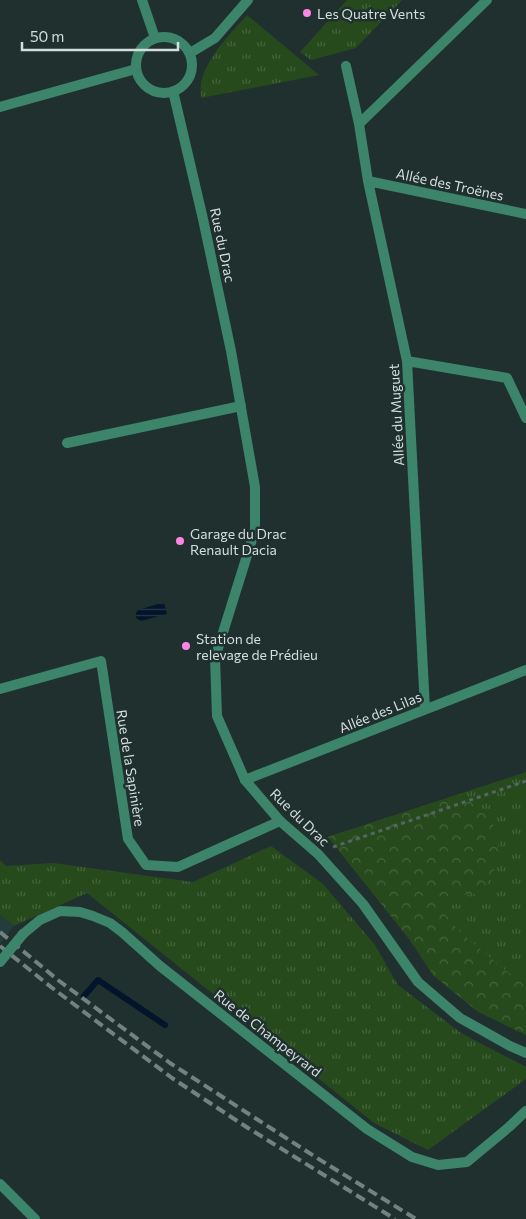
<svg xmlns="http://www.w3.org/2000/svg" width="526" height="1219" font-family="Commissioner,sans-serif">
  <defs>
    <pattern id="grass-tufts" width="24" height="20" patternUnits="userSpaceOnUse" patternTransform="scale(1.25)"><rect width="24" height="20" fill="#274a1d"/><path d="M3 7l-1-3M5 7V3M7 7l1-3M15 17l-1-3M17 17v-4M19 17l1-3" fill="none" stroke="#45643d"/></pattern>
    <pattern id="forest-crowns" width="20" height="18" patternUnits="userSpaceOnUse" patternTransform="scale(1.25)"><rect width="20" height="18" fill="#274a1d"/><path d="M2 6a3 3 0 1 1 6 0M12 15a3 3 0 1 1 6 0" fill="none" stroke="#45643d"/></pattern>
    <pattern id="water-rules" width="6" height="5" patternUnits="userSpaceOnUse" patternTransform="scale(1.25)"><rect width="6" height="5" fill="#02152a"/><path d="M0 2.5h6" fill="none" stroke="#263748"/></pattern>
  </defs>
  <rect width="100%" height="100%" fill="#1f302f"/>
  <path fill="#233c3c" d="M0,915L14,926L0,944Z"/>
  <path fill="url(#grass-tufts)" d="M347,0H402L356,48L311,60L300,52Z
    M247,15L319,75L201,98C201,92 200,84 202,79C209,55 231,33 247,15Z
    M526,772V1035L477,1011L433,975L410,940L328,837Z
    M271,846L323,884L375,945L398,985L461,1033L526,1067V1079L428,1150L374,1123L87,893L14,926L0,915V860L6,866L53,863L193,882Z"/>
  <path fill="url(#forest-crowns)" d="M460,794L486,813L499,835L498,863L481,894L446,896L439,907L458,930L492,959L514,977L526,979V1035L477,1011L433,975L410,940L328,837Z"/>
  <path fill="url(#water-rules)" d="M164,602L167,614L141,621L136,618V613L138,610Z"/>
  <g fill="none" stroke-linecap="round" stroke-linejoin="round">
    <path stroke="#02152a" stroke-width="6" d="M84,996L98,980L165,1025"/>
    <path stroke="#566564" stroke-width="3" stroke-dasharray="4 4" stroke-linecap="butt" d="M333,847L526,781"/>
    <path stroke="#3c846a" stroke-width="10" d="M190,53L215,38L248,0
      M346,66L359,124
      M0,107L136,69
      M368,181L526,214
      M407,361L507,378L526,418
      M67,443L241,406
      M0,689L101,661L128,839L146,865L178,867L280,821
      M425,709L407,361L368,181L359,124L487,0
      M245,780L526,670
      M23,934L40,920L60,911L80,912L93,916L110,923L122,932L160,966L367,1129L412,1157L438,1165L467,1162L509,1127L526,1111
      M0,1184L35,1219"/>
    <path stroke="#3c846a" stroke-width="10" d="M142,0L155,38
      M136 65a28 28 0 1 1 56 0a28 28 0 1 1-56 0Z
      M173,91L203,219L231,351L255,487V530L215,658L217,716L245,780L280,821L318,854L363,904L418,982L460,1018L510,1046L526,1053"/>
    <path stroke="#738180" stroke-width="4" stroke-dasharray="10 5" stroke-linecap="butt" d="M0,932L58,980L170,1063L317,1158L416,1219
      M0,946L51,987L172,1078L248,1128L395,1219"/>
    <path stroke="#3c846a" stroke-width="10" d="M0,962L23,934"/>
  </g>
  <g fill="#fb86e5" stroke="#1f302f" stroke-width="2">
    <circle cx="307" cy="13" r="5"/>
    <circle cx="180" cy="541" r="5"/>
    <circle cx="186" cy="646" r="5"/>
  </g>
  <g text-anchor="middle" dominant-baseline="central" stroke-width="5" stroke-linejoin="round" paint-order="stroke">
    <g font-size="14" fill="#d4dede" stroke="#1f302f" text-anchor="start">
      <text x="317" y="13">Les Quatre Vents</text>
      <text x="190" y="533">Garage du Drac<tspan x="190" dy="16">Renault Dacia</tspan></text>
      <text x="196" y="638">Station de<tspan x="196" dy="16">relevage de Prédieu</tspan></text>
    </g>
    <g font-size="14" fill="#d4dede" stroke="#1f302f">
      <text transform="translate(450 184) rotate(12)">Allée des Troënes</text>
      <text transform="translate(223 245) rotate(78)">Rue du Drac</text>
      <text transform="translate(396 415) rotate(-93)">Allée du Muguet</text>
      <text transform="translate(380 712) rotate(-22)">Allée des Lilas</text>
      <text transform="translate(131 768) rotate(81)">Rue de la Sapinière</text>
      <text transform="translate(300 817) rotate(44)">Rue du Drac</text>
      <text transform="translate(268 1033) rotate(38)">Rue de Champeyrard</text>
    </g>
  </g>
  <path d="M22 42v8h156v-8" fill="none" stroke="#d4dede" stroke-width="2.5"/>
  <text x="30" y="42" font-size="15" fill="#d4dede" stroke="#1f302f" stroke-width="4" paint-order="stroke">50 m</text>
</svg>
